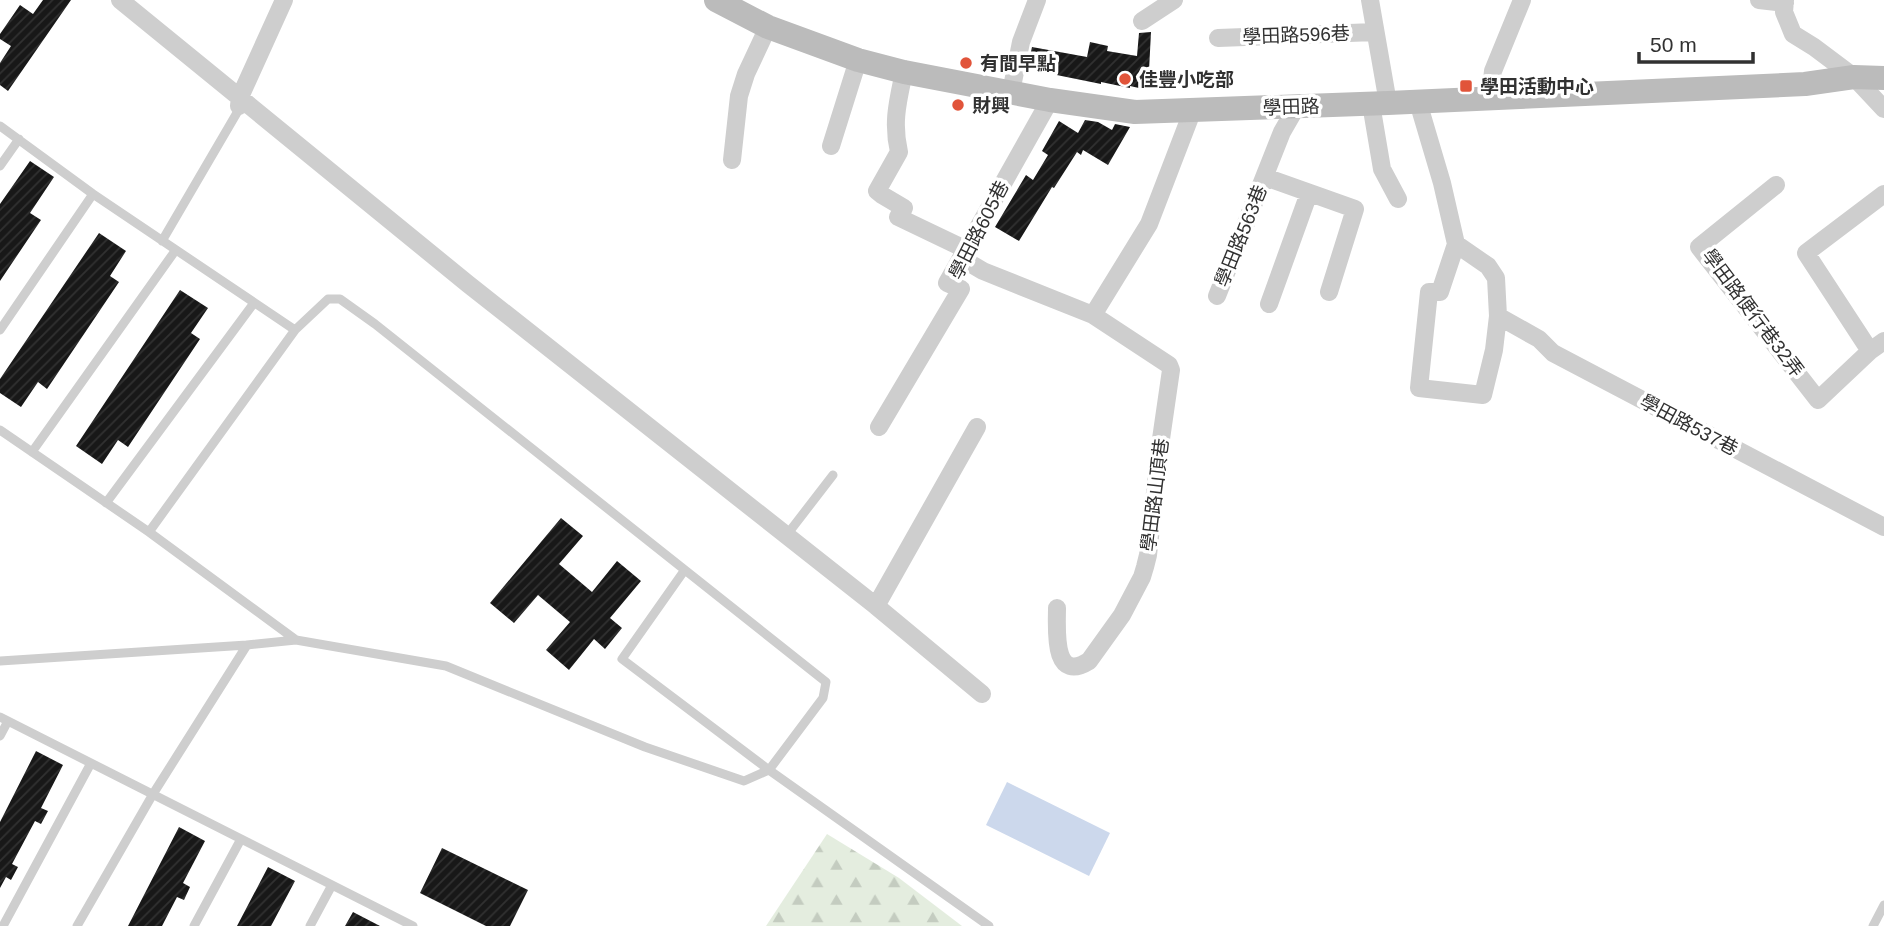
<svg xmlns="http://www.w3.org/2000/svg" width="1884" height="926" font-family="Helvetica,'Noto Sans TC',sans-serif">
  <defs>
    <pattern id="forest-firs" width="22" height="20" patternUnits="userSpaceOnUse" patternTransform="scale(1.75)"><rect width="22" height="20" fill="#e4eddf"/><path d="M5 1l3.5 6h-7zM16 11l3.5 6h-7z" fill="#c4ccc0"/></pattern>
    <pattern id="building-hatch" width="6" height="6" patternUnits="userSpaceOnUse" patternTransform="scale(1.75)"><rect width="6" height="6" fill="#181818"/><path d="M-1 1l2-2M0 6l6-6M5 7l2-2" fill="none" stroke="#313131"/></pattern>
  </defs>
  <rect width="100%" height="100%" fill="#fff"/>
  <path fill="url(#forest-firs)" d="M827,834L899,878L962,926H766Z"/>
  <path fill="#ccd8ec" d="M1007,782L1110,833L1089,876L986,825Z"/>
  <path fill="url(#building-hatch)" d="M43,0H71L8,91L0,85V63L11,46L0,39V34L20,5L33,14Z
    M1151,32L1148,90L1130,86V88L1101,82V84L1027,69L1032,47L1087,57L1090,42L1108,46L1107,51L1137,56L1139,33Z
    M1085,120L1098,122L1112,130L1115,124L1130,127L1108,165L1083,150L1081,155L1077,152L1054,188L1052,187L1019,241L995,227L1026,175L1033,180L1048,155L1042,151L1059,121L1078,133Z
    M30,161L54,177L30,213L41,220L0,281V204Z
    M99,233L126,251L110,276L119,282L47,389L38,382L21,407L0,393V379Z
    M180,290L208,308L191,333L200,339L128,447L118,440L102,464L76,446Z
    M561,518L583,536L559,564L592,592L617,561L641,581L610,618L622,628L605,649L594,639L569,670L546,650L570,622L538,595L514,623L490,603Z
    M36,751L63,765L41,808L48,811L41,824L35,821L12,864L18,867L11,880L6,877L0,888V822Z
    M179,827L205,841L183,883L190,887L184,900L177,897L162,926H128Z
    M442,848L528,890L510,926H486L420,893Z
    M268,867L295,881L271,926H237Z
    M353,912L380,926H345Z"/>
  <g fill="none" stroke-linecap="round" stroke-linejoin="round">
    <path stroke="#cecece" stroke-width="9" d="M0,126L93,194L295,330
      M0,166L19,139
      M162,241L238,111
      M0,330L93,194
      M0,430L149,532L296,640
      M32,452L175,251
      M106,503L254,303
      M786,536L833,475
      M684,571L622,659L769,770L989,926
      M0,661L247,645L296,640L446,666L645,747L744,781L769,770L823,698L826,682L375,324L340,299H328L295,330L149,532
      M0,717L413,926
      M0,736L8,721
      M3,926L91,763
      M77,926L153,794L247,645
      M194,926L241,839
      M310,926L332,885
      M1873,926L1884,905"/>
    <path stroke="#cecece" stroke-width="18" d="M120,0L468,284L876,606L982,694
      M1370,0L1388,103
      M1759,0L1785,3
      M1785,0L1784,12L1793,34L1814,47L1854,77L1884,109
      M1142,21L1174,0
      M1218,38L1375,32
      M904,72C898,101 892,122 899,152L877,191L882,195L904,208L898,217L965,249
      M1011,92L1021,42L1037,0
      M1490,98L1493,71L1522,0
      M1418,102L1442,183L1456,244L1440,292H1429L1419,388L1483,395L1494,350L1498,316
      M1371,104L1382,169L1398,199
      M239,106L240,97L284,0
      M831,146L858,60
      M732,160L739,96L746,74L768,27
      M1265,177L1355,209L1329,292
      M1776,185L1699,247L1818,400L1870,351L1884,341
      M1456,244L1488,266L1496,278L1498,316L1539,339L1553,353L1884,527
      M961,258L983,271L1093,315L1169,365L1171,370L1161,439L1148,555L1145,567L1142,577L1122,615L1089,661C1052,684 1057,629 1057,608
      M1217,296L1282,132L1297,106
      M1269,304L1309,193
      M1093,315L1149,224L1192,112
      M1870,351L1806,253L1884,194
      M879,427L961,289L947,283L1050,100
      M876,606L977,427"/>
    <path stroke="#bbb" stroke-width="24" d="M716,0L768,27L858,60L904,72L1050,100L1135,112L1388,103L1805,84L1854,77L1884,78"/>
  </g>
  <g fill="#e1543a" stroke="#fff" stroke-width="2.5">
    <circle cx="966" cy="63" r="7"/>
    <circle cx="1125" cy="79" r="7"/>
    <rect x="1459" y="79" width="14" height="14" rx="3.5"/>
    <circle cx="958" cy="105" r="7"/>
  </g>
  <g text-anchor="middle" dominant-baseline="central" stroke-width="7" stroke-linejoin="round" paint-order="stroke">
    <g font-size="19" fill="#313131" stroke="#fff">
      <text transform="translate(1296 35) rotate(-2)">學田路596巷</text>
      <text transform="translate(1291 107) rotate(-2)">學田路</text>
      <text transform="translate(979 230) rotate(-63)">學田路605巷</text>
      <text transform="translate(1241 236) rotate(-68)">學田路563巷</text>
      <text transform="translate(1753 313) rotate(53)">學田路便行巷32弄</text>
      <text transform="translate(1689 425) rotate(28)">學田路537巷</text>
      <text transform="translate(1155 495) rotate(-83)">學田路山頂巷</text>
    </g>
    <g font-size="19" font-weight="bold" fill="#313131" stroke="#fff" text-anchor="start">
      <text x="980" y="63">有間早點</text>
      <text x="1139" y="79">佳豐小吃部</text>
      <text x="1480" y="86">學田活動中心</text>
      <text x="972" y="105">財興</text>
    </g>
  </g>
  <path d="M1639 52v10h114v-10" fill="none" stroke="#313131" stroke-width="3.5"/>
  <text x="1650" y="52" font-size="21" fill="#313131" stroke="#ffffff" stroke-width="5" paint-order="stroke">50 m</text>
</svg>
